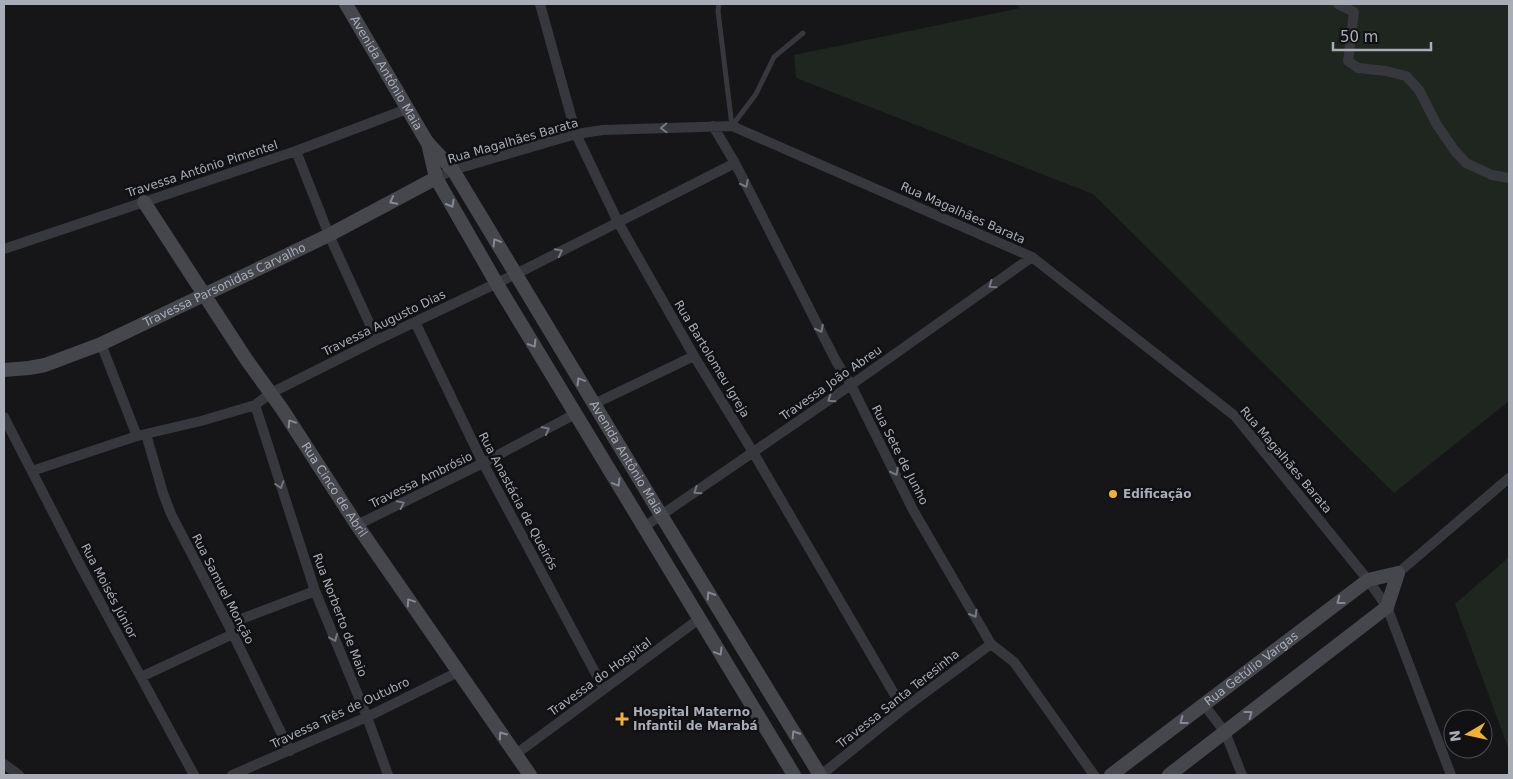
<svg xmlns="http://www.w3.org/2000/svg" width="1513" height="779" font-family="'DejaVu Sans',sans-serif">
  <rect width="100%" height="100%" fill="#161618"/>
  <path fill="#1e261f" d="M1015,4H1509V401L1394,493L1093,194L796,78L794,55L1020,8Z
    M1509,557V750L1455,604Z"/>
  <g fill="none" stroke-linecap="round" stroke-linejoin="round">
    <path stroke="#37383d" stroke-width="5" d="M719,4L718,11L732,126L756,94L774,57L803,33"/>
    <path stroke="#37383d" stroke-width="10" d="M540,4L576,134L618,222L694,356L753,452L903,709
      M1338,4L1354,12L1348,61L1358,68L1386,71L1406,76L1419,90L1437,125L1455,151L1466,163L1492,175L1509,178
      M713,126L735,163L836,361L851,385L913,510L991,644L1014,662L1094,775
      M296,151L329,235L377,340
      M436,178L453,170L576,134L603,130L732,126L1032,257L1235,416L1368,580L1387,607L1451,775
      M4,249L296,151L407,109
      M415,322L483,463L604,689
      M101,344L137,436
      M594,404L694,356
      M255,405L315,591L367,717L388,775
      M4,417L79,563L194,775
      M146,434L163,493L171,514L233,634L290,751
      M32,471L137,436L201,421L255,405L271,393L377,340L516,274L735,163
      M357,525L483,463L575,414
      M644,527L851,385L1032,257
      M1398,573L1509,478
      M228,624L315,591
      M141,677L233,634
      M1204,705L1225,732L1242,775
      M516,754L699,619
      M4,764L19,775
      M232,775L367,717L458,672
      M821,775L903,709L991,644"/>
    <g stroke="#45474d" stroke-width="14">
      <path id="s1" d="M346,4L427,142L453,170L661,515L820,775"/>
      <path d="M428,143L436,178L497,284L794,775"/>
      <path id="s2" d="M144,202L246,359L282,409L357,525L530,775"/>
      <path id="s3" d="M4,370L29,368L45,365L101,344L329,235L436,178"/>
      <path id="s4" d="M1111,775L1368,580L1398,573"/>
      <path d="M1169,775L1387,607L1398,573"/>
    </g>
  </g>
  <defs><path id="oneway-chevron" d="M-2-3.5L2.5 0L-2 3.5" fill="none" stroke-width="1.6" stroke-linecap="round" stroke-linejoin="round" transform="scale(1.25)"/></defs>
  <g stroke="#757881">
    <use href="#oneway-chevron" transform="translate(664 128) rotate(178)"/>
    <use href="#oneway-chevron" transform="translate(745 184) rotate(63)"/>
    <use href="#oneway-chevron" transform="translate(559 252) rotate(-27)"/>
    <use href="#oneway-chevron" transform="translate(992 285) rotate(145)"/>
    <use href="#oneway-chevron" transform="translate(820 329) rotate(63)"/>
    <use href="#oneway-chevron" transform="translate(831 399) rotate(146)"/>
    <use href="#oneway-chevron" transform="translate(546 430) rotate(-28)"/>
    <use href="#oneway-chevron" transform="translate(895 472) rotate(63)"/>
    <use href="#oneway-chevron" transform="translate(280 485) rotate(72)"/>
    <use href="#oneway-chevron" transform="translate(697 491) rotate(146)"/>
    <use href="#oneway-chevron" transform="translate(401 504) rotate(-26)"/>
    <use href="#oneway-chevron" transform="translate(974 614) rotate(60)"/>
    <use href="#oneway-chevron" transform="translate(334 638) rotate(67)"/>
  </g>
  <g stroke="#858993">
    <use href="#oneway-chevron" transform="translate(393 201) rotate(152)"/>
    <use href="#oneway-chevron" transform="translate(451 204) rotate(60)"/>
    <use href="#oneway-chevron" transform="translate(496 242) rotate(-121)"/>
    <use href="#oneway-chevron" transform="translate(533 344) rotate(59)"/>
    <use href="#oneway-chevron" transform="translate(580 381) rotate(-121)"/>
    <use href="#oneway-chevron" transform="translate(291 423) rotate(-123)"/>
    <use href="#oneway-chevron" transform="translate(617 483) rotate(59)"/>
    <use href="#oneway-chevron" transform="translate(710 595) rotate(-122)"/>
    <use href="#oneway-chevron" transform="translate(1340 601) rotate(143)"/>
    <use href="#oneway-chevron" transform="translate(410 602) rotate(-124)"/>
    <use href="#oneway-chevron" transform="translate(719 652) rotate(59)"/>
    <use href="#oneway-chevron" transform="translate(1249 714) rotate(-38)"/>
    <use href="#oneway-chevron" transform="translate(1183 721) rotate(143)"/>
    <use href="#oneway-chevron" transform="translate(795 734) rotate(-122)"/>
    <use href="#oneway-chevron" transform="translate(502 735) rotate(-125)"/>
  </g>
  <g fill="#f2b134" stroke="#111113" stroke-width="2">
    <circle cx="1113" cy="494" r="5"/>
    <path d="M619.5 711.5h5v5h5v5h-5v5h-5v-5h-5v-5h5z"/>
  </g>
  <g text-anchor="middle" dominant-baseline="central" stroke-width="5" stroke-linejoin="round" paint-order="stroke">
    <g font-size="12" fill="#a8adb8" stroke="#111113">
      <text stroke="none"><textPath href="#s1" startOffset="80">Avenida Antônio Maia</textPath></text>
      <text transform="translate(513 141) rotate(-16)">Rua Magalhães Barata</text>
      <text transform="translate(202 169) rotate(-18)">Travessa Antônio Pimentel</text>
      <text transform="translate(963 213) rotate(24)">Rua Magalhães Barata</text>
      <text stroke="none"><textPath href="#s3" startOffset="238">Travessa Parsonidas Carvalho</textPath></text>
      <text transform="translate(384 323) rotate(-26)">Travessa Augusto Dias</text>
      <text transform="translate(712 359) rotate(59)">Rua Bartolomeu Igreja</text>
      <text transform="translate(831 383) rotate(-35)">Travessa João Abreu</text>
      <text transform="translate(900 455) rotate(63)">Rua Sete de Junho</text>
      <text stroke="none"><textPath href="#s1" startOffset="534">Avenida Antônio Maia</textPath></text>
      <text transform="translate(1286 460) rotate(50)">Rua Magalhães Barata</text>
      <text transform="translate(421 480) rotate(-26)">Travessa Ambrósio</text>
      <text stroke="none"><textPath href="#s2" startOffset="345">Rua Cinco de Abril</textPath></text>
      <text transform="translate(518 501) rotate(62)">Rua Anastácia de Queirós</text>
      <text transform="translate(223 589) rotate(63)">Rua Samuel Monção</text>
      <text transform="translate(109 591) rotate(62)">Rua Moisés Júnior</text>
      <text transform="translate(340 615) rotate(69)">Rua Norberto de Maio</text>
      <text stroke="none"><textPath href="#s4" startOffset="176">Rua Getúlio Vargas</textPath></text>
      <text transform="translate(600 677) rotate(-36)">Travessa do Hospital</text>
      <text transform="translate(898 699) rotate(-38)">Travessa Santa Teresinha</text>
      <text transform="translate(340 713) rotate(-25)">Travessa Três de Outubro</text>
    </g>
    <g font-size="12" font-weight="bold" fill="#a8adb8" stroke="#111113" text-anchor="start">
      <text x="1123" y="494">Edificação</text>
      <text x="633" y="712">Hospital Materno<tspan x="633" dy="14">Infantil de Marabá</tspan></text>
    </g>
  </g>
  <rect width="1513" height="779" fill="none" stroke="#a8adb8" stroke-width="10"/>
  <g transform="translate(1468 734) rotate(261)"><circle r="24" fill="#111113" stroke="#4d4f55"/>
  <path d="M0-4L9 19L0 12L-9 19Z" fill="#f2b134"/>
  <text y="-8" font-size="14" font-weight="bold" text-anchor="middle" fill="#a8adb8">N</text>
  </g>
  <path d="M1333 42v8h98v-8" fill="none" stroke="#a8adb8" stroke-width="2.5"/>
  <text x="1340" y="42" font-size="15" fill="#a8adb8" stroke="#111113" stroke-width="4" paint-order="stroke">50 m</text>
</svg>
